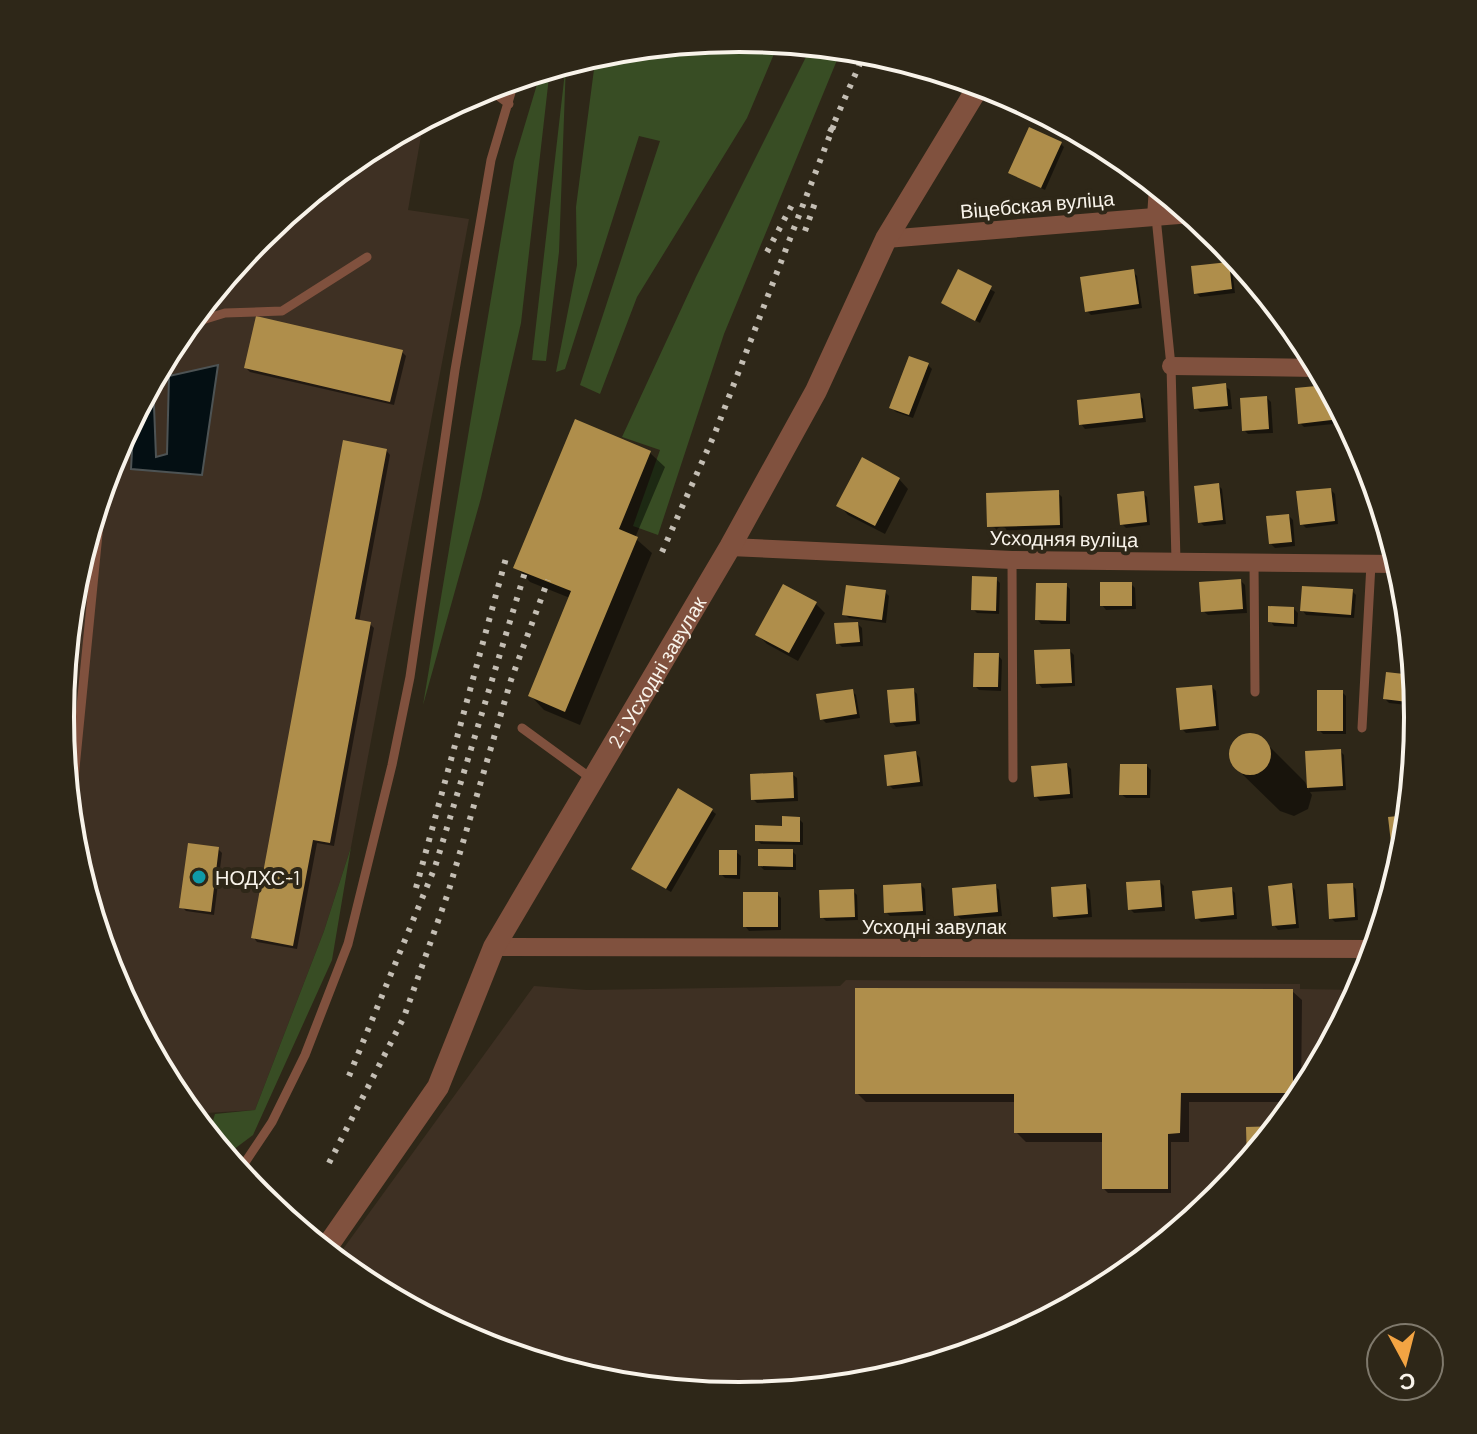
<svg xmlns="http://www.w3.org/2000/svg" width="1477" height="1434" font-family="Barlow,sans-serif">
  <rect width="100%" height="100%" fill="#2e2718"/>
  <path fill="#3e3023" d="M424,119L408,210L469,219L351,847L324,931L255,1110L190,1114L174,1094L111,976L72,849L60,717L73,584L111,457L174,339L259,237L362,152Z
    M846,980L1300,984V989L1359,990L1303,1095L1218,1197L1115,1282L998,1344L871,1383L738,1396L606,1383L478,1344L361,1281L335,1260L534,986L587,990L840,986Z"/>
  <path fill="#384d24" d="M739,38L779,42L747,118L637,297L600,394L580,385L660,141L639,136L565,369L556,372L577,265L576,207L596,54L606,51Z
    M812,45L842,48L724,334L658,535L633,526L660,450L622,437L696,277Z
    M566,63L559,252L546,361L532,360Z
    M550,68L521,323L481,498L423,705L514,161L541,71Z
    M351,847L332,960L253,1135L229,1153L219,1149L208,1136L215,1114L255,1110L324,931Z"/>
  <path fill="#040f13" stroke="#4d5354" stroke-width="2" d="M218,365L202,475L131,469L134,415L153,380L156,457L167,454L169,376Z"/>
  <path fill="#0007" d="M1060,143L1064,147L1045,190L1011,173Z
    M1228,264L1232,268L1235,293L1200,297L1196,293Z
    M959,272L995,292L980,323L943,303Z
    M1133,272L1137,276L1142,308L1091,315L1087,311Z
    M402,352L406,356L394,405L250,372L246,368Z
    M928,365L932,369L913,418L896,412L892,408Z
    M1225,386L1230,390L1232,409L1200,412L1196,408Z
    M1328,386L1342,412L1343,423L1304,427L1300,423L1297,390Z
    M1139,395L1143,399L1146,422L1085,429L1081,424Z
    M1267,398L1271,402L1273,433L1248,434L1244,430Z
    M386,450L390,455L359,622L370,624L374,628L334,846L317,843L297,949L257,942L253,937Z
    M650,453L665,467L635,538L652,553L580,725L544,710L530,695L570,598L530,582L516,567Z
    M899,479L908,489L885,534L848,515L839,505Z
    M1218,485L1222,489L1226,524L1204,526L1200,522Z
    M1331,490L1335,494L1338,524L1306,528L1302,524Z
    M1058,493L1062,497L1063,528L993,531L989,527Z
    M1143,493L1147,497L1150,525L1126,528L1122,524Z
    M1289,516L1293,520L1295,546L1275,548L1271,544Z
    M996,579L1000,583L999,614L977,613L973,609Z
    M1241,581L1245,585L1247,613L1208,615L1203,611Z
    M1131,584L1135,588L1136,609L1106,610L1102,605Z
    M1066,585L1070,589V624H1041L1037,619Z
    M1352,591L1356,595L1354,618L1306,615L1302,610Z
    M885,592L889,596L886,623L849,618L844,614Z
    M816,604L825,613L798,661L767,644L758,635Z
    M1294,609L1298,613L1297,627L1274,626L1270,621Z
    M858,624L862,628L863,646L842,647L838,643Z
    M1070,651L1074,655L1075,686L1042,688L1038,683Z
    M998,655L1002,660L1001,691L979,690L975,686Z
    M1388,674L1414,677L1416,706L1389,703L1385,699Z
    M1212,687L1216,691L1219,730L1186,733L1182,729Z
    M913,690L917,694L920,724L896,727L892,722Z
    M852,691L856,695L860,718L826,723L822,719Z
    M1342,692L1346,696V734H1323L1319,730Z
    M1249,735L1263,740L1305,782L1309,790L1307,753L1340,751L1344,755L1346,790L1310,792L1312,795L1308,809L1294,816L1280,811L1238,770L1231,756L1235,742Z
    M916,753L920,758L923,786L893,789L889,785Z
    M1067,765L1071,769L1073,798L1040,801L1036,796Z
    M1147,766L1151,770L1150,798H1126L1121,794Z
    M792,774L797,778L798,801L757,803L753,799Z
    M711,810L716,814L671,892L638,873Z
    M1408,817L1405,846H1397L1393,842Z
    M799,819L803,823V845L761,844L757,840Z
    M218,849L222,853L214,915L186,911L182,907Z
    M792,851L796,855V870H764L760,866Z
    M736,852L741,856L740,879L725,878L721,874Z
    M1160,882L1164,886L1165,911L1134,913L1130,909Z
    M921,885L925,889L926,915L890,916L886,912Z
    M1291,885L1295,890L1299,928L1278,930L1274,925Z
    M1352,885L1356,889L1358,920L1335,922L1331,918Z
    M995,886L999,890L1002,916L961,919L956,915Z
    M1086,886L1090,890L1092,917L1059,920L1055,916Z
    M1231,889L1235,893L1237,919L1201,922L1197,918Z
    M853,891L857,895L858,920L826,921L822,917Z
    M777,894L781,898V930L749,931L745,926Z
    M1292,991L1302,1000L1301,1096L1297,1102H1189V1142H1171V1193H1108L1104,1189V1142H1026L1016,1132V1102H866L857,1093Z"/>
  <path fill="#af8e4b" d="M1029,127L1062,142L1041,188L1008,173Z
    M1229,262L1232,289L1194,294L1191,266Z
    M958,269L992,286L975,321L941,303Z
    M1134,269L1139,304L1085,312L1080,277Z
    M1255,281L1266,294L1257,295Z
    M256,316L403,350L390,402L244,368Z
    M909,356L929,363L909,415L889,408Z
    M1226,383L1228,406L1194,409L1192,387Z
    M1327,385L1338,405L1340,419L1298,424L1295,388Z
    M1140,393L1143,418L1079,425L1077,400Z
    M1267,396L1269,429L1242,431L1240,398Z
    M575,419L651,451L619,529L638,537L565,712L528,696L571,591L513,568Z
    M343,440L387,449L355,619L371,622L330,843L313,840L293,946L251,938Z
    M862,457L900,478L875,526L836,506Z
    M1373,482L1379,500L1387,526L1376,527Z
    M1219,483L1223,520L1198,523L1194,486Z
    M1331,488L1335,521L1300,525L1296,491Z
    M1059,490L1060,525L987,527L986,493Z
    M1144,491L1147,522L1120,525L1117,494Z
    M1289,514L1292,542L1269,544L1266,516Z
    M972,576L997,577L996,611L971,610Z
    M1241,579L1243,609L1201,612L1199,582Z
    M1100,582H1132V606H1100Z
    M1036,583H1067L1066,621L1035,620Z
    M783,584L817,602L789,653L755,635Z
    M846,585L886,590L882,620L842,615Z
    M1302,586L1353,589L1351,615L1300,611Z
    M1268,606L1294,607V624L1268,622Z
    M858,622L860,642L836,644L834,623Z
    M1070,649L1072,683L1036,684L1034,650Z
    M974,653H999L998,687H973Z
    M1386,672L1413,675L1416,703L1383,699Z
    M1212,685L1216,726L1180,730L1176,688Z
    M914,688L916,721L890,723L887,690Z
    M853,689L857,714L820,720L816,694Z
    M1317,690H1343V731H1317Z
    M1411,720L1417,721L1414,752L1408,751Z
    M1229 754a21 21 0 1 1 42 0a21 21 0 1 1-42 0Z
    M1341,749L1343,786L1307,788L1305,751Z
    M916,751L920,782L887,786L884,755Z
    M1067,763L1070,794L1034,797L1031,766Z
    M1120,764H1147V795H1119Z
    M793,772L794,798L751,800L750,774Z
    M678,788L713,809L666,889L631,869Z
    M1408,815L1405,842L1391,843L1388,817Z
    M782,816L800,817V842L755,841V825L782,826Z
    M188,843L219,847L211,912L179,908Z
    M758,849H793V867L758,866Z
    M719,850H737V875H719Z
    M1160,880L1162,907L1128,910L1126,882Z
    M921,883L923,911L884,913L883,885Z
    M1292,883L1296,924L1272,926L1268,886Z
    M1353,883L1355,917L1329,919L1327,884Z
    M996,884L998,912L954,916L952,888Z
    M1086,884L1088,914L1053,917L1051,887Z
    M1232,887L1234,915L1195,919L1192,891Z
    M854,889L855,917L820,918L819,890Z
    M743,892H778V927H743Z
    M855,988L1293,989V1093H1181L1180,1133L1168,1134V1189H1102V1133H1014V1094H855Z
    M1277,1126L1270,1134L1247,1162L1246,1127Z"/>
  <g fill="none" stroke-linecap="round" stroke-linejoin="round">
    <path stroke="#80513e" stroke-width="9" d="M486,87L509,104
      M1156,217L1171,366L1176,561
      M186,325L225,313L282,311L367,257
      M1012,560L1013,778
      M1254,562L1255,692
      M522,728L592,779
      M1362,728L1371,564
      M70,819L103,483
      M238,1173L272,1122L305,1055L348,944L392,765L410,677L455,370L491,160L515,79"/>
    <path stroke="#80513e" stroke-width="18" d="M1156,217L1158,187
      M886,239L1191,214
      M1171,366L1318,368
      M730,547L1012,560L1398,564
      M494,947L1374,949"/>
    <path stroke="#80513e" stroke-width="22" id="s1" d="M324,1251L438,1087L494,947L730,547L816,391L886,239L980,84"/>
    <path stroke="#c4beb4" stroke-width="6" stroke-dasharray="4 8" stroke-linecap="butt" d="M830,132L859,66L863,50
      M805,231L816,200
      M767,252L793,203
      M662,552L715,433L835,122
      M416,888L506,558
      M349,1076L435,867L525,572
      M329,1163L404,1017L448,893L511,680L548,580"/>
  </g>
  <circle fill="#0f9aa8" stroke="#2e2718" stroke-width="3" cx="199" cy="877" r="8"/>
  <g text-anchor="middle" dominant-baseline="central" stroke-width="8" stroke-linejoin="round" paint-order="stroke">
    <g font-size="20" fill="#f8f3ea" stroke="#2e2718">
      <text transform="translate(1037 204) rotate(-5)">Віцебская вуліца</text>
      <text transform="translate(1064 538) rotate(1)">Усходняя вуліца</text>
      <text stroke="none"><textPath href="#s1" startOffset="670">2-і Усходні завулак</textPath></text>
      <text x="934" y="926">Усходні завулак</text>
    </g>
    <g font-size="20" fill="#f8f3ea" stroke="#2e2718" text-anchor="start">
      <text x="215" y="877">НОДХС-1</text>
    </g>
  </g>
  <path d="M0 0H1477V1434H0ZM74 717a665 665 0 1 1 1330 0a665 665 0 1 1-1330 0Z" fill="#2e2718" fill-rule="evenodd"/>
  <path fill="none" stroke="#f8f3ea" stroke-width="4" d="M74 717a665 665 0 1 1 1330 0a665 665 0 1 1-1330 0Z"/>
  <g transform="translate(1405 1362) rotate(173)"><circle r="38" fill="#2e2718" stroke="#7f796c" stroke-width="2"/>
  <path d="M0-6L14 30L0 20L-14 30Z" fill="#f3a443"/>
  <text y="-12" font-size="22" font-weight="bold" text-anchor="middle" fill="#f8f3ea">С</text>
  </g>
</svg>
